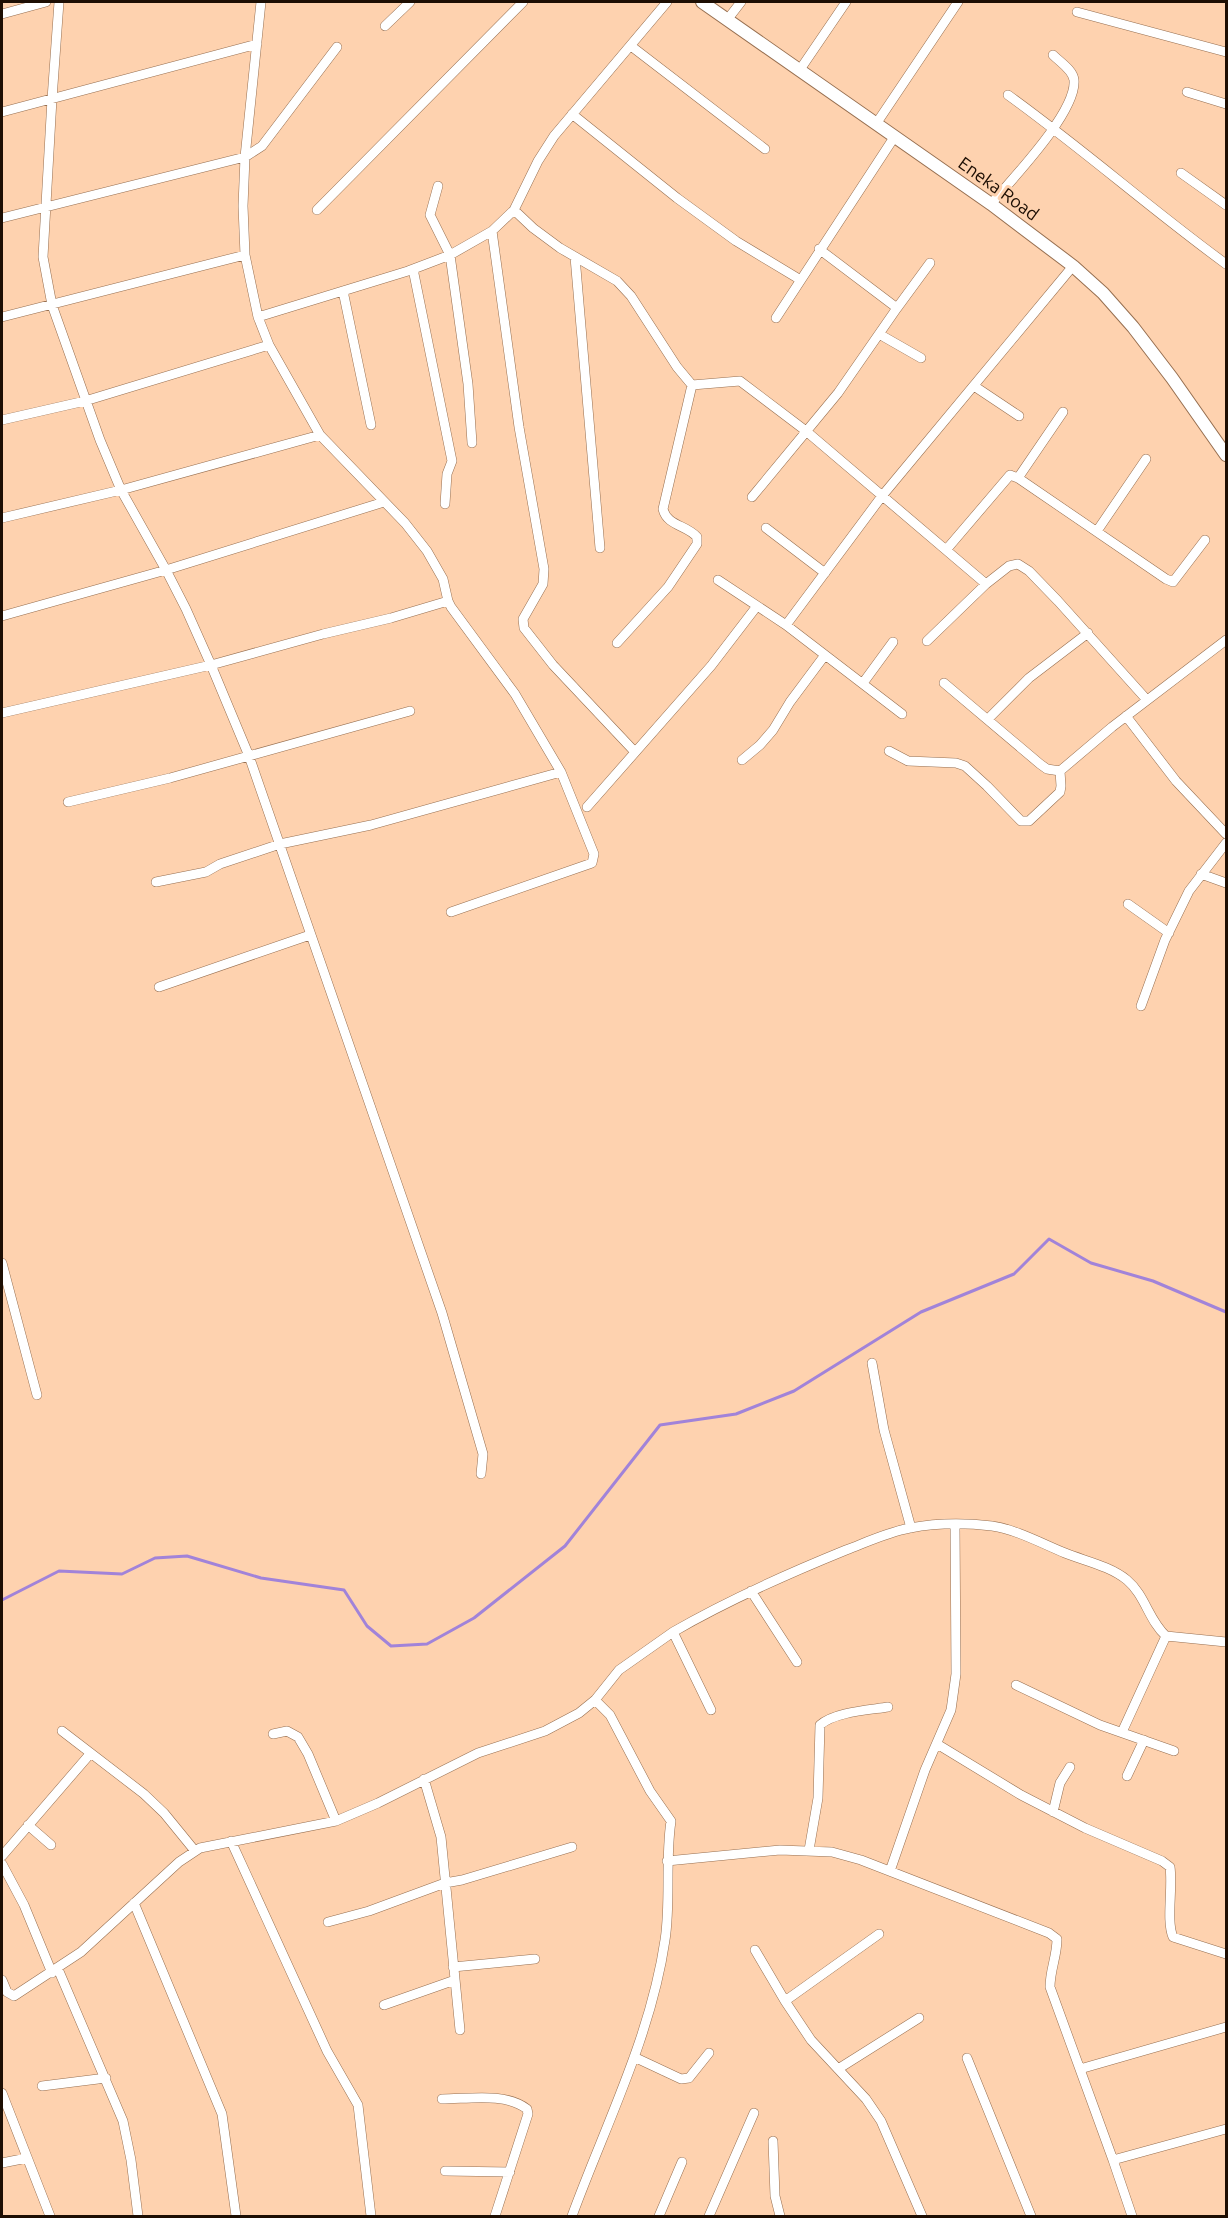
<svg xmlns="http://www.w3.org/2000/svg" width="1228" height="2218" font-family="Ubuntu,sans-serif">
  <rect width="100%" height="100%" fill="#fed2af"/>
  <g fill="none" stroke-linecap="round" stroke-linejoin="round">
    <path stroke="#a183d9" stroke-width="3" d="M2,1600L59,1571L122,1574L155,1558L187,1556L261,1578L344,1590L367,1626L391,1646L427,1644L474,1618L565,1546L660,1425L736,1414L794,1391L921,1312L1014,1274L1049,1239L1091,1263L1153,1281L1226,1312"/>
    <defs>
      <path id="minor" d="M59,2L52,99L43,257L52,305L100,440L121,490L166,570L186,609L211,665L249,756L442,1313L483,1454L481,1474
        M261,2L245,157L243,206L245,255L258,317L269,345L320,435L405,523L427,551L443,579L448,601L451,607L515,694L561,772L594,854L592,863L451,912
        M1077,12L1226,52
        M2,14L46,2
        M727,20L741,2
        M385,26L410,2
        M631,46L765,149
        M799,71L846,2
        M1187,92L1226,104
        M1008,95C1083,149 1152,210 1226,264
        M2,112L257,44
        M572,114L677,198L736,241L799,279
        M876,124L958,2
        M1181,173L1226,205
        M438,186L430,215L450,255L468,384L472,443
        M991,204C1012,179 1077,112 1074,80C1073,70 1060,62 1053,55
        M317,210L523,2
        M514,210L533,228L560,248L617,281L631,296L677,367L692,385
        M2,218L245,157L262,146L337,47
        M492,231L519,427L544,569L543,584L523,619L524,628L553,665L635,752
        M575,257L600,548
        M413,269L452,461L447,474L445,504
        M343,291L371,425
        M897,308L930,263
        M2,317L245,255
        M258,317L408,271L450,255L492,231L514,210L538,161L554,136L667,2
        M776,318L895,136
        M879,334L921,358
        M692,385L740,381L806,431L986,584
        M974,386L1019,416
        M2,420L85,401L269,345
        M1018,478L1063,412
        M752,497L838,393L897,308L819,249
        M2,518L121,490L320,435
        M766,528L825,573
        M1097,531L1146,459
        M946,550L1010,475L1018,478L1166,579L1173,582L1205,540
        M718,580L786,625L902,714
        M2,616L166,570L384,502
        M786,625L882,496L1073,266
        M927,641L986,584L1009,566L1018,564L1029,571L1058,601L1147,700
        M617,643L668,587L697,544V537C687,525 667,526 663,509L692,385
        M863,683L893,642
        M944,683L1040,764L1047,769L1060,771
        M2,713L211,665L323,634L391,618L448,601
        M1126,716L1176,781L1226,834
        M988,719L1029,678L1088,633
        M889,751L908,761L956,763L965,766L987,786L1021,821H1029L1060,792L1061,786L1060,771
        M742,760L760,745L773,730L790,702L825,655
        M1060,771L1112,727L1226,640
        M68,802L170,778L410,711
        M587,807L711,666L757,606
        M1201,874L1226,883
        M156,882L206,872L220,864L280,844L371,825L561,772
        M1128,904L1169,933
        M159,987L310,935
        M1141,1006L1165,940L1189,891L1226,843
        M2,1263L37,1395
        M872,1363L884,1430L911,1528
        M751,1591L797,1662
        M1016,1685L1100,1725L1174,1751
        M711,1710L673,1632C728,1600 787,1574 846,1550C867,1542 888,1532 910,1528C936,1523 967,1523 992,1526C1015,1529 1043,1544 1065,1553C1085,1561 1110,1566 1127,1580C1145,1595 1149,1621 1166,1636L1226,1642
        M62,1731L144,1794L164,1813L195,1851
        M1122,1732L1166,1636
        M273,1734L287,1731L298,1737L308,1754L336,1821
        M937,1744L1021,1795L1085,1828L1162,1861L1170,1867C1173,1888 1166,1921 1173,1937L1226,1954
        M1127,1776L1144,1740
        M424,1779L441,1837L460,2030
        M1053,1812L1060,1783L1070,1767
        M28,1825L51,1845
        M231,1841L327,2051L358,2105L371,2216
        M809,1850L818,1798L820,1725C834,1712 869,1710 888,1707
        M2,1856L90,1754
        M667,1861L780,1850L832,1852L861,1860L1049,1933L1057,1939C1057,1956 1050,1970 1050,1987L1113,2160L1132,2216
        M2,1864L24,1905L52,1973
        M890,1871L925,1770L951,1710L956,1674L955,1525
        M134,1903L222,2114L236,2216
        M328,1922L369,1911L445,1883L462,1880L572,1847
        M755,1950L785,2001L811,2040L866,2099L881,2121L922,2216
        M453,1967L535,1959
        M58,1969L123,2121L131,2160L138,2216
        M2,1980L7,1992L14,1996L81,1952L179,1862L200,1848L336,1821L378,1803L478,1753L545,1731L579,1713L595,1700L619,1670L673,1632
        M785,2001L879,1934
        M384,2005L455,1980
        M634,2057L681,2079L689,2078L709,2053
        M967,2058L1031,2216
        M838,2069L919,2018
        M1080,2069L1226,2027
        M42,2086L106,2078
        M2,2093L50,2216
        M442,2099C468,2099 505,2092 527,2109L528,2114L495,2216
        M773,2141L775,2196L780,2216
        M1113,2160L1226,2129
        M2,2163L27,2158
        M445,2171L510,2172
        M572,2216C605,2126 651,2036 665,1940C671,1901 665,1861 671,1821L650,1791L610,1715L595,1700
        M659,2216L682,2162
        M709,2216L754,2113"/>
      <path id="secondary" d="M702,2L991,204L1073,266L1103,293L1133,327L1172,378L1226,455"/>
    </defs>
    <use href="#minor" stroke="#976f50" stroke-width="10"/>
    <use href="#secondary" stroke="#976f50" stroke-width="14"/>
    <use href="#minor" stroke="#fff" stroke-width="9"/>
    <use href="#secondary" stroke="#fff" stroke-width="12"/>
  </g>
  <g text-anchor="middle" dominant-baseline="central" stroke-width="6" stroke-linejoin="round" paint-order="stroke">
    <g font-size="18" fill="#1d0e03" stroke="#fed2af">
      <text transform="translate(999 188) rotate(36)">Eneka Road</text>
    </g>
  </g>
  <rect width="1228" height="2218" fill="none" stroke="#1d0e03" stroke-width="6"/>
</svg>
